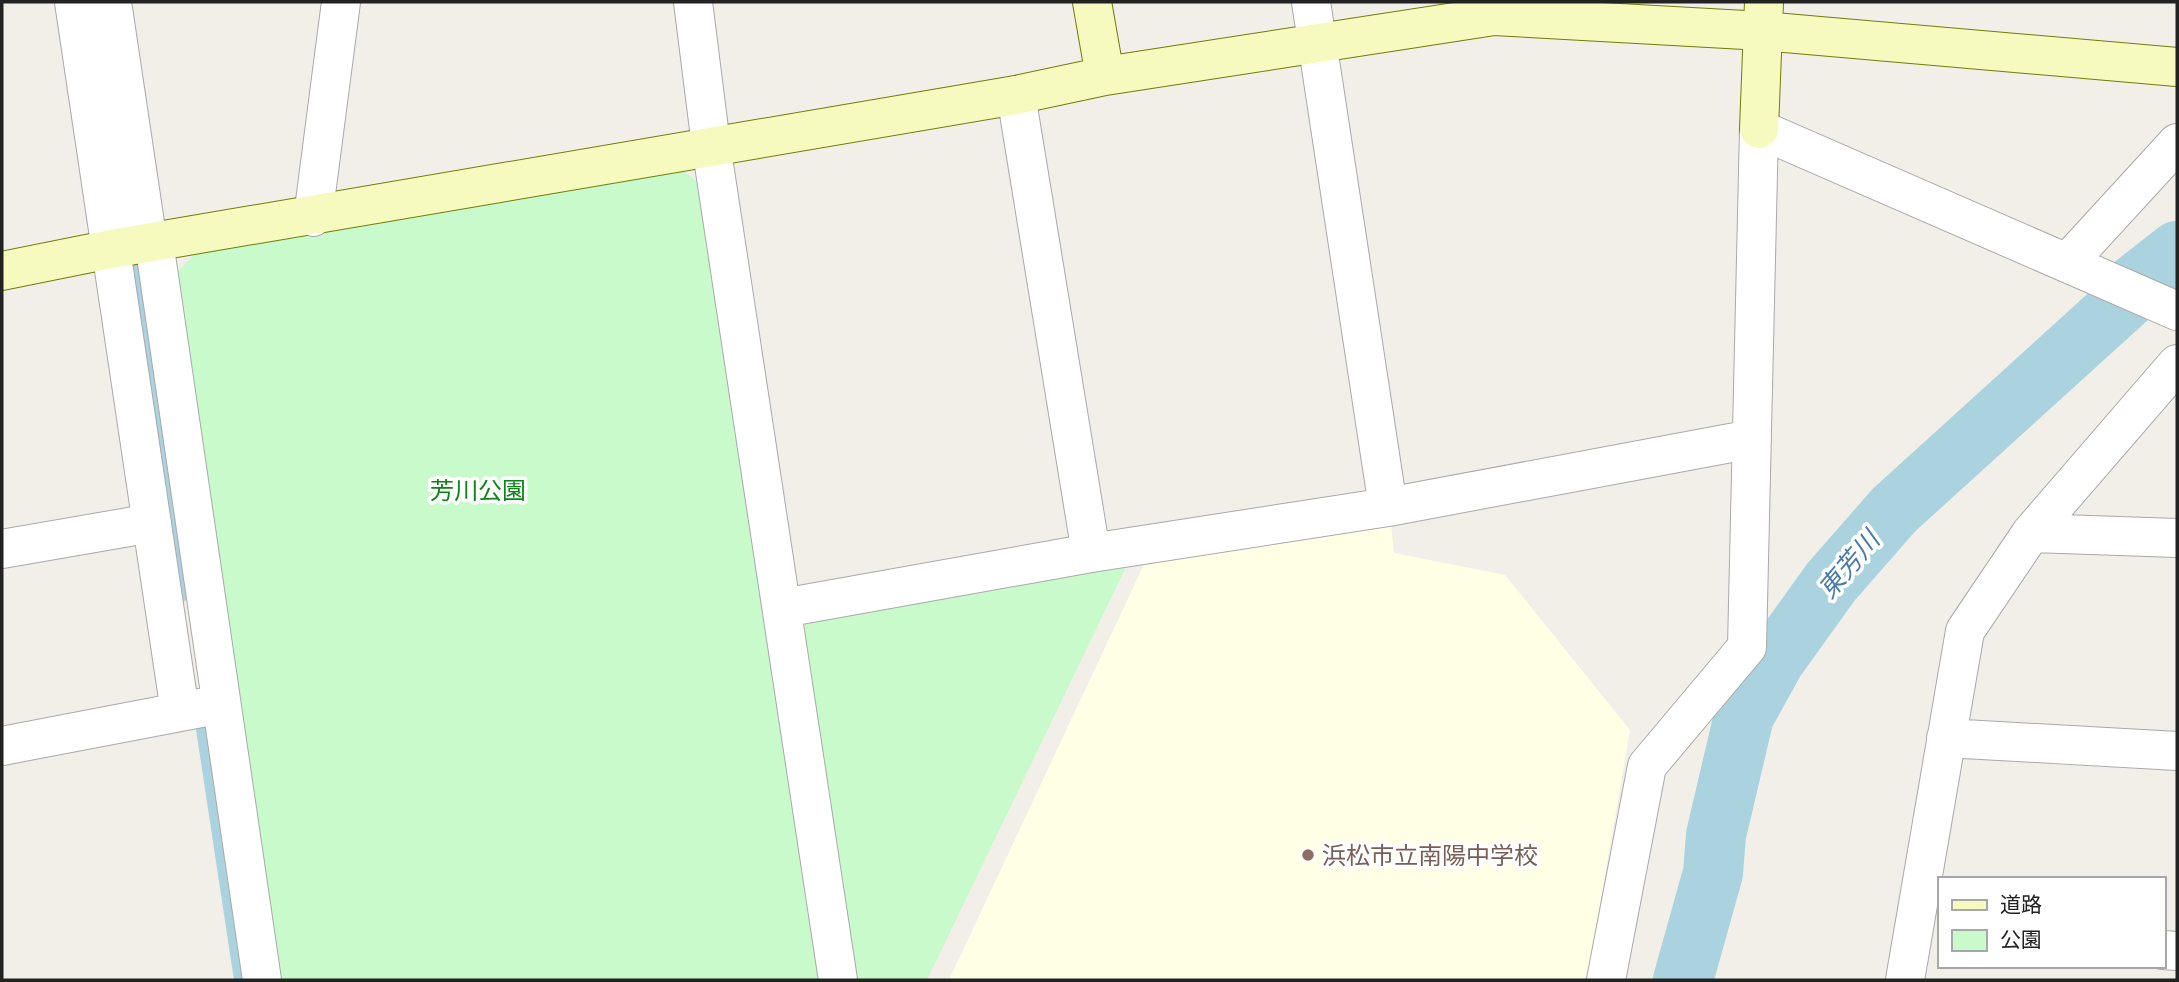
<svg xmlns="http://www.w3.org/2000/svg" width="2179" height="982" font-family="'IBM Plex Sans','Noto Sans JP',sans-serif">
  <rect width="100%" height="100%" fill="#f2efe9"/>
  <path fill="#ffffe5" d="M1391,523L1394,553L1505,575L1630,730L1587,980H949L1147,558Z"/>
  <path fill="#c8facc" d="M677,166L706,189L820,980H279L174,275L200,249Z
    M1127,565L927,980H851L801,620Z"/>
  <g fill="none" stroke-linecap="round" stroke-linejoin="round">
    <path stroke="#aad3df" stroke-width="10" d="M133,251L182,597
      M199,716L239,980"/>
    <path stroke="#aad3df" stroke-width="60" d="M1683,980L1713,873L1716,835L1744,716L1775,660L1831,582L1894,510L2132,294L2135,284L2177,251"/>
    <defs>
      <path id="street" d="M74,2L180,712
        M112,2L148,243
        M693,2L711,145L838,980
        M1311,2L1388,507
        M1016,95L1091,553
        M313,217L341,2
        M154,242L262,980
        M2067,263L2177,143
        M2031,533L2177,538
        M2,549L152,523
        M783,608L1091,553L1388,507L1752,439
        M1946,738L2177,751
        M2,746L206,707
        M2163,950L2177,951
        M1606,980L1647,766L1747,647L1759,129L2177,311
        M1905,980L1965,631L2031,533L2177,364"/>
      <path id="secondary" d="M1092,2L1105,76
        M1759,129L1764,2
        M2,271L111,249L1016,95L1105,76L1494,16L1763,31L2177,67"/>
    </defs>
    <use href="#street" stroke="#a9a9a9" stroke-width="40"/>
    <use href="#secondary" stroke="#707d05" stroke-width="40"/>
    <use href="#street" stroke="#fff" stroke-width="38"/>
    <use href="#secondary" stroke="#f7fabf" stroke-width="38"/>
  </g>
  <circle fill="#8d6e63" stroke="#fff" stroke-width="2.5" cx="1308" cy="855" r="7"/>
  <g text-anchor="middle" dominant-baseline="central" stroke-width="7" stroke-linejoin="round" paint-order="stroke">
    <g font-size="24" fill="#0c8416" stroke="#fff">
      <text x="478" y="490">芳川公園</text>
    </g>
    <g font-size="24" fill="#785e54" stroke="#fff" text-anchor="start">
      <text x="1322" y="855">浜松市立南陽中学校</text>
    </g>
    <g font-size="26" font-style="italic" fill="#4a7aab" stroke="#fff">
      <text transform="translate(1848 564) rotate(-50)">東芳川</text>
    </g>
  </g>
  <rect width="2179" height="982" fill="none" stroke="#222222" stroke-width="7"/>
  <rect x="1938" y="877" width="228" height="91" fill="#ffffff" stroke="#a7a7a7" stroke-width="2"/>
  <rect x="1952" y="900" width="35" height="10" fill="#f7fabf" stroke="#a7a7a7" stroke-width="2"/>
  <text x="2000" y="912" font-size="21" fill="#222222">道路</text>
  <rect x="1952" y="930" width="35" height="21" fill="#c8facc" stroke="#a7a7a7" stroke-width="2"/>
  <text x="2000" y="947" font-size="21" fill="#222222">公園</text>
</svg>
